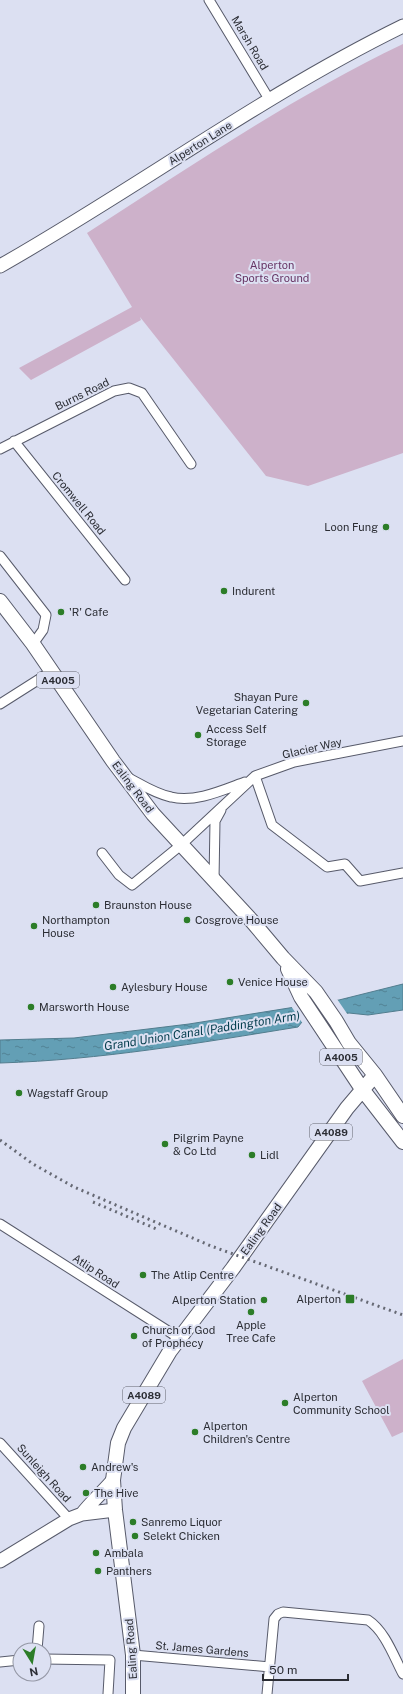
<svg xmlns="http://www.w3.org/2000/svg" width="403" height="1694" font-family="'Public Sans',sans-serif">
  <defs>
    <pattern id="water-ripples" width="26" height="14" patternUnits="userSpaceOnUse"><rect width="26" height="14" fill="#639fb5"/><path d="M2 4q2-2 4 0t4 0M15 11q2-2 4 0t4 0" fill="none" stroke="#528294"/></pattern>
  </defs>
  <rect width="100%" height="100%" fill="#dce0f2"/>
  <path fill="#cdb1ca" d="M403,44V453L308,486L266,476L140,317L141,320L31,380L19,368L132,307L87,233C190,167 292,97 403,44Z
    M403,1359V1432L392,1437L362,1381Z"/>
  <path fill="url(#water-ripples)" stroke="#527d8e" d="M403,984V1010L368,1015L349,1013L302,1022L298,1027C199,1043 100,1060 0,1063V1040L74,1038L189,1024L339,1000Z"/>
  <path fill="#dce0f2" d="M337,999L348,1015L303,1024L291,1006Z"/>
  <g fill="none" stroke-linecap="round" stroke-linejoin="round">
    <defs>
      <path id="street" d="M209,0L269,99
        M14,441L125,580
        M0,449L114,391L129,388L142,393L191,464
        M0,556L46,615L43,630L33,644
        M0,704L52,671
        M255,776L272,825L327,867L345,864L360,881L403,873
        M129,778C142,785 156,794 171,797C195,803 223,790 245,782
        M102,853L119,875L132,885L181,845L255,776L294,762L403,741
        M214,880L215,821L221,810
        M0,1224L179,1338
        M0,1443L69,1519
        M37,1650L39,1626
        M133,1655L270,1667
        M44,1659L110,1660L108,1694
        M0,1662L20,1660
        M267,1694L274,1619L278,1614L283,1612L368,1620C385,1631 394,1657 403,1674"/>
      <path id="secondary" d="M0,266C136,189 262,95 403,26
        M82,1514C91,1502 103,1492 113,1480
        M0,1561L69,1519L82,1514L115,1510"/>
      <path id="primary" d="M0,601L33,644L113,761L153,814L251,920L283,958L316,992L336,1021L349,1043L375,1075L403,1116
        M288,969L301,997L362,1089L403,1142
        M133,1694V1655L115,1510L113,1480L118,1443L124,1428L170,1351L233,1268L347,1108L375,1075"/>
    </defs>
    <use href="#street" stroke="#575a6a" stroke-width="11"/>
    <use href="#secondary" stroke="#575a6a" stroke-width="15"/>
    <use href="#primary" stroke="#575a6a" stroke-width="16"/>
    <use href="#street" stroke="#fff" stroke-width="9"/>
    <use href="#secondary" stroke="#fff" stroke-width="13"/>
    <use href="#primary" stroke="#fff" stroke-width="14"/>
    <path stroke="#666974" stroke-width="3" stroke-dasharray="2 4" stroke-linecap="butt" d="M0,1140L33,1164L74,1187L211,1246L403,1315
      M93,1202L159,1230"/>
  </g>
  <g fill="#2c7d28" stroke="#dce0f2" stroke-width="1.5">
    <circle cx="386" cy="527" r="4"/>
    <circle cx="224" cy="591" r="4"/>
    <circle cx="61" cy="612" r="4"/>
    <circle cx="306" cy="703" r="4"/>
    <circle cx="198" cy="735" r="4"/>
    <circle cx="96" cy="905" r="4"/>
    <circle cx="187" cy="920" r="4"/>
    <circle cx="34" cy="926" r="4"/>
    <circle cx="230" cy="982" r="4"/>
    <circle cx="113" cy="987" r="4"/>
    <circle cx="31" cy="1007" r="4"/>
    <circle cx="19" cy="1093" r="4"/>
    <circle cx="165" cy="1144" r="4"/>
    <circle cx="252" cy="1155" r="4"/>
    <circle cx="143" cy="1275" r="4"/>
    <rect x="345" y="1294" width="10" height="10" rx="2"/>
    <circle cx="264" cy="1300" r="4"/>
    <circle cx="251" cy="1312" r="4"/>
    <circle cx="134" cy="1336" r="4"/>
    <circle cx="285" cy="1403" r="4"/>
    <circle cx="195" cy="1432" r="4"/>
    <circle cx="83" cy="1467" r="4"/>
    <circle cx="86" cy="1493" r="4"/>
    <circle cx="133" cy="1522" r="4"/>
    <circle cx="135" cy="1536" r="4"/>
    <circle cx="96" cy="1553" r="4"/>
    <circle cx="98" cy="1571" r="4"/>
  </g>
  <g text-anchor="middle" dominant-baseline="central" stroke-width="4" stroke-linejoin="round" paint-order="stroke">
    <g fill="#dce0f2" stroke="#60636d" stroke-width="1">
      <rect x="37" y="672" width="42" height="16" rx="3"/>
      <rect x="320" y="1049" width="42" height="16" rx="3"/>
      <rect x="310" y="1124" width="42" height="16" rx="3"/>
      <rect x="123" y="1387" width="42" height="16" rx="3"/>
    </g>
    <g font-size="10" font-weight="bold" fill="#2b2d34">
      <text x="58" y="680">A4005</text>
      <text x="341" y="1057">A4005</text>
      <text x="331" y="1132">A4089</text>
      <text x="144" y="1395">A4089</text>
    </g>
    <g font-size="11" fill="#2b2d34" stroke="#dce0f2">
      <text transform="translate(250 43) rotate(59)">Marsh Road</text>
      <text transform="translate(200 143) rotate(-32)">Alperton Lane</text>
      <text transform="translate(82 394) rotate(-26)">Burns Road</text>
      <text transform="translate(79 503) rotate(51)">Cromwell Road</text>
      <text transform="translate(312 748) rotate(-13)">Glacier Way</text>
      <text transform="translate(133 787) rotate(53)">Ealing Road</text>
      <text transform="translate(261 1229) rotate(-54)">Ealing Road</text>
      <text transform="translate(96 1271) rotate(33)">Atlip Road</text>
      <text transform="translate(44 1473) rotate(48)">Sunleigh Road</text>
      <text transform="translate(131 1649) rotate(-94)">Ealing Road</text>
      <text transform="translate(202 1649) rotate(5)">St. James Gardens</text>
    </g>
    <g font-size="11" fill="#673464" stroke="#dce0f2">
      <text x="272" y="265">Alperton<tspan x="272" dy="13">Sports Ground</tspan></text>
    </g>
    <g font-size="11" fill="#2b2d34" stroke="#dce0f2" text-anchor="start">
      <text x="378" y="527" text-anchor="end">Loon Fung</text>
      <text x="232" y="591">Indurent</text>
      <text x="69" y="612">'R' Cafe</text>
      <text x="298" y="697" text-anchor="end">Shayan Pure<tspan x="298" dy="13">Vegetarian Catering</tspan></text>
      <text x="206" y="729">Access Self<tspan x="206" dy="13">Storage</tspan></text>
      <text x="104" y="905">Braunston House</text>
      <text x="42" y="920">Northampton<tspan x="42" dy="13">House</tspan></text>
      <text x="195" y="920">Cosgrove House</text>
      <text x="238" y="982">Venice House</text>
      <text x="121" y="987">Aylesbury House</text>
      <text x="39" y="1007">Marsworth House</text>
      <text x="27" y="1093">Wagstaff Group</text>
      <text x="173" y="1138">Pilgrim Payne<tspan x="173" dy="13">&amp; Co Ltd</tspan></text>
      <text x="260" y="1155">Lidl</text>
      <text x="151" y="1275">The Atlip Centre</text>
      <text x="341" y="1299" text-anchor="end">Alperton</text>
      <text x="256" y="1300" text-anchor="end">Alperton Station</text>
      <text x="251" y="1325" text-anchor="middle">Apple<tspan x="251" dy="13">Tree Cafe</tspan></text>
      <text x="142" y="1330">Church of God<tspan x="142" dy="13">of Prophecy</tspan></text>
      <text x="293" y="1397">Alperton<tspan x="293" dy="13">Community School</tspan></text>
      <text x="203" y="1426">Alperton<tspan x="203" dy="13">Children's Centre</tspan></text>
      <text x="91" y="1467">Andrew's</text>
      <text x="94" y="1493">The Hive</text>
      <text x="141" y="1522">Sanremo Liquor</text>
      <text x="143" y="1536">Selekt Chicken</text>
      <text x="104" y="1553">Ambala</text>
      <text x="106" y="1571">Panthers</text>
    </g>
    <g font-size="12" font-style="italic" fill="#043d4d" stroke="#dce0f2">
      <text transform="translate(202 1031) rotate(-9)">Grand Union Canal (Paddington Arm)</text>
    </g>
  </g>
  <g transform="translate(32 1662) rotate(169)"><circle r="19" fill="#dce0f2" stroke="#9598a6"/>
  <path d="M0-3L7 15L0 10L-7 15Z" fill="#2c7d28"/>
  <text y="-6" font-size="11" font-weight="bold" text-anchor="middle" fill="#2b2d34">N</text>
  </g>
  <path d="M263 1674v6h85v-6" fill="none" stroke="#2b2d34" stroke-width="2"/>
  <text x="269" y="1674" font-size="12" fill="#2b2d34" stroke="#dce0f2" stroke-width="3" paint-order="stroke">50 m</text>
</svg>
